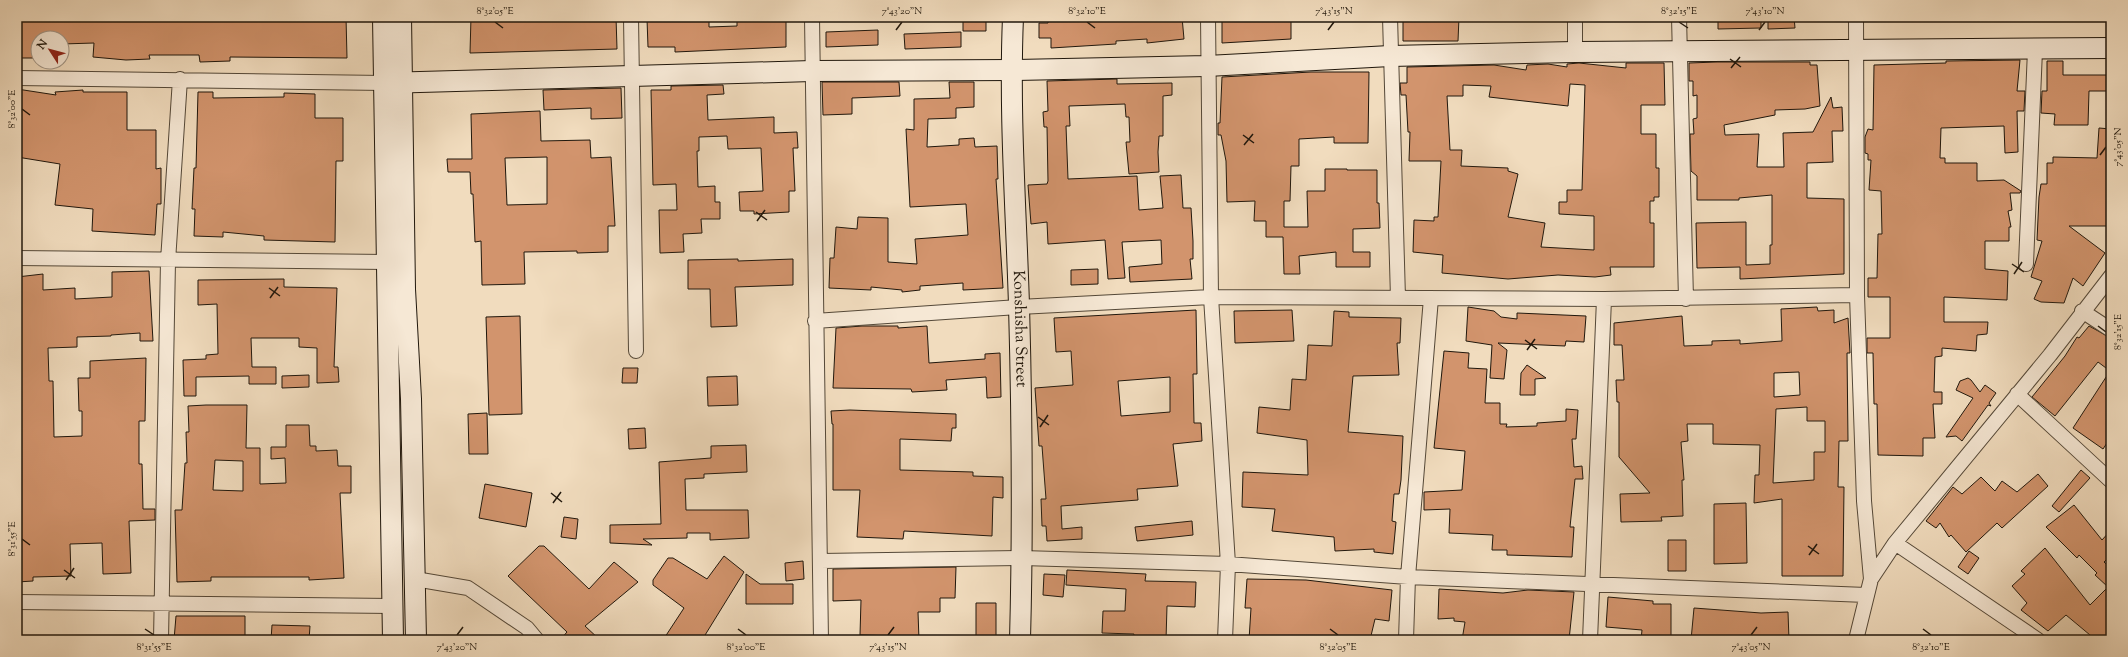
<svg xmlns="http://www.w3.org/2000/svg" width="2128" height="657" font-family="'Sorts Mill Goudy',serif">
  <rect width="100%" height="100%" fill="#f1dcbe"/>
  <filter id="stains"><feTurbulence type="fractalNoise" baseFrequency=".005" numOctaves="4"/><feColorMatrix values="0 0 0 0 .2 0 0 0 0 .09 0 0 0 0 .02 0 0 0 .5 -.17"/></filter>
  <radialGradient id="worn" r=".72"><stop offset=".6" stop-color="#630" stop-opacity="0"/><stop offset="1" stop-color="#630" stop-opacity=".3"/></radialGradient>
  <path fill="#d2946d" stroke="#20170c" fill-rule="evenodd" d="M20,17H346L347,58L230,57V61L200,62L199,55H149L150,59L126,60L93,57L94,43L62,44V38H38V58H20Z
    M471,17H616L617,49L470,53Z
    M673,17H709V27L737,26V17H786V47L675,52V47H648L647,19Z
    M963,17H986V31H963Z
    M1048,17H1182L1184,39L1147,43V39L1116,41V44L1051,48V38H1039V23H1048Z
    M1222,17H1291V39L1222,43Z
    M1403,17H1459L1458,41H1403Z
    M1718,17H1761V28L1718,29Z
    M1768,17H1794L1795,28L1768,29Z
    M878,30V45L826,47V32Z
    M961,32V47L905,49L904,34Z
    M2020,60L2017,91H2025L2024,111H2017L2018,152L2005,153L2004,126L1941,128L1940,158H1945V163H1977V181L2004,180L2021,191L2020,193H2010L2012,210L2008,211L2011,227H2009V241H1985V269L2008,271L2007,300L1944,297V322H1988L1987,334L1977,335L1976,351L1942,348V356L1935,357L1934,392H1942V404H1933L1935,438H1923V456L1878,455L1877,404H1874L1873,353H1867V338H1890V297H1868V278H1877L1878,234H1882L1881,191L1869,190L1871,160H1868V154L1865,153V137L1868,129L1873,130L1874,65L1946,63V61Z
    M2047,61H2063V75H2111V91H2089L2088,125H2054L2055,114L2041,113L2042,91H2047Z
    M1717,62H1810V65H1817L1820,106L1805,109L1775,110V115L1724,125L1725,135L1759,134L1757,167H1784L1783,133L1813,132L1831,97L1833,108L1842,107L1843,131H1832L1833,162L1807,163V198L1844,199V274L1740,279V267L1697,268L1696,223L1746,222V265L1770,264V245H1772V195L1739,198V200H1697V176L1691,171L1690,134H1694L1693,119L1697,118V95L1693,96V81H1689V63Z
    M1579,63L1626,68V63H1664L1665,105H1641V134H1656V168H1659V197H1654V201H1650V223H1654V267H1610L1611,275L1595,277L1558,275L1508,279L1442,273L1443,255L1413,252L1414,220L1434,221V217H1438L1441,161H1409L1410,132H1408L1406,95H1401L1400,83H1407V67L1494,65L1526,70L1527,65L1548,64L1567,67V64ZM1570,84L1585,85L1582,190H1567V202H1559V214L1594,216V250L1541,247L1545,223L1508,217L1518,174L1508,171V168L1461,166L1462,150H1450L1447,96H1463V85L1491,86L1489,97L1568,106Z
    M1311,72H1369L1368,143H1334V137L1299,139V166H1291L1290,201H1284V227H1308L1307,191H1325V169H1347V170H1377V203H1379L1380,228L1353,229V252H1370V267H1336V252L1299,256L1300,274H1284L1283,237H1266V221H1254L1255,201L1227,202L1226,161L1221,135H1218V123H1220L1222,77Z
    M1117,79V84L1172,83V95L1163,96V136H1159L1158,152L1159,172L1129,174L1126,142H1130L1129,117H1126L1125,104L1069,106L1070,126H1066L1068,179L1137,176L1139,210L1163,208L1160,176L1181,175L1183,208H1191L1193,241V259H1190L1192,279L1130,282L1129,267L1162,264L1161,240L1122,242L1125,278L1108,279L1105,240L1048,244L1047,222L1031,224L1028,185L1047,184L1048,181L1047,127H1044L1043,112L1048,111L1047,81Z
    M822,82H899L900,96L852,98V114L823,115Z
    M949,82H974V107L956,108V118L928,119L927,147L959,145V139L974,138L975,147L997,146L998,179H996L1003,288L963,290V283L920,286V290L902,292V290L871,287V290L829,288L830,258H834L836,227L857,229L858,217L888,218V262L917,264L915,239L968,235L966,204L910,207L906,129L914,130V99L950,98Z
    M723,85L724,94L707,95L708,120L774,117V133L797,132L798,148H793L795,191H789V212L754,214V211H740L739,192L763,191L761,148L728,149L727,136L699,137V151H697L698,187L715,186V202H720V219H701L702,233L683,234L684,252L660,253L659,210H677L676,184L653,185L651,90H671V86Z
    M621,88L622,118L591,119V108L544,110L543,90Z
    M17,89L56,95L55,92L83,90V92H127V130H156V169L161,168V204H157L155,235L92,231L93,209L55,205L60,164L17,157Z
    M198,92H213V98L284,97V93L315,94V118H343V161H336L335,242L264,240V236L223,232V237L194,236L195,209H192L194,168H196Z
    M540,111L541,141L590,140L591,158L611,157L615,226H608V252L577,253V251L524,252L525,284L482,285L481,241L475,242L473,194H471L470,172H448L447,159H472L471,114ZM547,157V204L507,205L505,158Z
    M2099,128L2111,129L2109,226H2069L2105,253L2083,286L2073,278L2064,303L2041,302L2034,299L2042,281L2031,277L2042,241L2037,240L2039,197L2041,184H2047V163H2053V157L2097,158Z
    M738,259V261L793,259V285L735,287L737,326L711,327L710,289H688V260Z
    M1098,269V284L1071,285V270Z
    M149,271L153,341H140V333L111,335V336L77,337V347L48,348L49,381H53L54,437L82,436V411H79L78,378H90V361L146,358L145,421H139V464H142L143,509H155V520L129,521L131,573L103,574L102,543L70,544L71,576L33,577V581L17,582V277L43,274V290L75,288V299L112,297V272Z
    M284,279V287L337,288L334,367H338L339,382L317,383V348L299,347V338H251L252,367H276V384H249V376L196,377V396H184L183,360L206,359V355L218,354L217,304L198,305V280Z
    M1468,307L1494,311L1501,317L1517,319V313L1586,316L1584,342L1566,341L1565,346L1498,343L1507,350L1504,379L1490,378L1492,345L1466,341Z
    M1817,307L1818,311L1834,310V323L1848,318L1850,353H1847L1848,441H1839L1838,487H1844L1843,576H1782V499L1754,503L1755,475H1759L1760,445L1713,444V424H1687L1688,441L1681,442L1684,480H1682L1683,516L1661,517L1662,521L1621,522L1620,494L1650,493L1619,457V402H1617L1616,380H1624L1622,345H1614V323L1682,316L1684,346L1712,345V341L1740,340V344L1782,341L1781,309ZM1799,372L1800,395L1774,397V373ZM1807,407V421H1825V452H1814V480L1773,483L1776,409Z
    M1196,310L1197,374H1193L1194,423H1201L1202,441L1173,444L1178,486L1137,489L1138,500L1061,506L1062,529L1082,527V539L1047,541L1046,526H1042L1041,499H1046L1042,446H1039L1035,388L1073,385L1071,351L1056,352L1054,318ZM1170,377V412L1121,416L1118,381Z
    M1292,310L1294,341L1235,343L1234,311Z
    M1334,311L1349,312V317L1401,318L1400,343H1397L1399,375L1353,376L1348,432L1403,436L1401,480L1399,494H1394L1392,521L1396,522L1393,554L1374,552V549L1335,551L1334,537L1272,531L1275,509L1242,507L1243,472L1308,475L1307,440L1257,433L1259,407L1290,410L1292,379L1306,380L1308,345L1332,346Z
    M520,316L522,414L489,415L486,317Z
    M862,326H898V328L927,326L929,363L985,359V354L1000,353L1001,397L987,398L986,377L946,380L947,390L912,392L911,389L833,388L836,328Z
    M2089,326L2111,338V437L2103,449L2073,428L2110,371L2098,362L2055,416L2032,397L2065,356L2077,337L2079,338Z
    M1444,351L1469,353L1468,368L1487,369L1485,403H1500V424H1507L1506,427L1537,426V423L1566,421V409L1578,410L1576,439H1572L1574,467L1582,466L1583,479H1575L1570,527H1574L1572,557L1507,555V550H1492L1493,535L1449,533L1450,509L1424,510V492L1462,490L1465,451L1434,448Z
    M1527,365L1546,378L1535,379V395H1520L1521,373Z
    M623,368H638L637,383H622Z
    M309,375V387L282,388V376Z
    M737,376L738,405L708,406L707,377Z
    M1968,378L1971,380L1980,392L1985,385L1996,393L1989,403L1991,406L1988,405L1962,441L1956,436L1946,437L1973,398L1956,390L1960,381Z
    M206,405H247L246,448H260V484L286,483L285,458L271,459V447H286V425H309L310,446H316V451L337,450L338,466H351V493H340L344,578L309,580V577H211V581L177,582L175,510H182L185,463H187L186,432H189L188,406ZM215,460L243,461V491L213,490Z
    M850,410L956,414V428H952L951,441L900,439V470L973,472V476L1003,477V498L993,497L992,536L904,531L903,539L857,537L860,490H833V424H832L831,411Z
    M487,413L488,454H469L468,414Z
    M645,428L646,448L629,449L628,429Z
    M746,445L747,472L704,474V478L685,479L686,510H748L749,538L710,540V533H687V538L643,539L652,545L610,543V525L661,524L659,462L711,458V446Z
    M2081,470L2090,478L2059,512L2052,506Z
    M2038,474L2048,486L2002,528L1997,523L1966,552L1951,535L1949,537L1940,523L1936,528L1926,521L1953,487L1962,494L1981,477L1995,491L2002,481L2017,492Z
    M485,484L532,493L526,527L479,518Z
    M1746,503L1747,563L1714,564V504Z
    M2074,505L2102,540L2111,530V555L2104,562L2111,569V640H2096L2066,615L2048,631L2021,610L2027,603L2012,586L2025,574L2021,571L2045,548L2090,605L2108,587L2095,575L2097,573L2079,555L2077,558L2046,527Z
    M564,517L578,519L576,539L561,537Z
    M1192,521L1193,535L1137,541L1135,527Z
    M1668,540H1686V571H1668Z
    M539,546H544L589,589L614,562L638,582L585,626L600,640H560L567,632L508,576Z
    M1969,551L1979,558L1968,574L1958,567Z
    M724,556L744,572L702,640H663L684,608L653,585V580L668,558H673L707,579Z
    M803,561L804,579L786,581L785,563Z
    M956,567L955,598H940V612H918L919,640H898V636L860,635L861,600L833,601V569Z
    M1067,570L1146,574L1145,581L1196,582L1195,607L1167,606L1166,640H1133L1134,634L1102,633L1103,611H1125L1126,589L1066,585Z
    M746,574L760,584H793V604H746Z
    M1044,574L1065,575L1063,597L1043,595Z
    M1247,579L1306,580L1392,590L1389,621L1375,619L1370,640H1249L1251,608H1245Z
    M1439,589L1503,593L1528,590L1574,592L1569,640H1462L1465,622L1454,621V618L1438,619Z
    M1608,597L1653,601V604H1671V640H1641L1642,630L1606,627Z
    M976,603H996V640H976Z
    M1694,608L1761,613L1788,612L1789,640L1753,636V640L1719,638V640H1691Z
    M176,616H245V640H174Z
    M272,625L310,626L309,640H271Z"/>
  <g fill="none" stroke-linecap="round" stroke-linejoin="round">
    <defs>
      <path id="street" d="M631,17L636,351
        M812,17L821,640
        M1208,17L1211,297L1228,564L1225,640
        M1390,17L1398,298
        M1575,17V52
        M1679,17L1686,299
        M1856,17L1857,295L1864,501L1871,579
        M17,78L384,83
        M17,258L386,262
        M2026,264L2035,50
        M2082,311L2111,330
        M815,321L1019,307L1211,297L1604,299L1857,295
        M2017,394L2111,481
        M1895,543L2038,640
        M821,561L1022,558L1228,564L1408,577L1866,595
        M415,579L468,588L527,628L537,640
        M17,602L392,606
        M161,640L168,261L180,79
        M1406,640L1408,577L1431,298
        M1590,640L1604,299
        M1856,640L1871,579L1895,543L2050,355L2111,276"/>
      <g id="secondary">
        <path d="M383,17L393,640"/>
        <path d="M401,17L405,289L411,399L416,640"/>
        <path id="s1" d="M1013,17C1009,113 1016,209 1019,305C1022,416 1023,528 1020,640"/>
        <path d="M384,83L812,71L1011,70L1207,66L1390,56L1575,52L2111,48"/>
      </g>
    </defs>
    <use href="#street" stroke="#544838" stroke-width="16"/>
    <use href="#secondary" stroke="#20170c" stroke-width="22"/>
    <use href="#street" stroke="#f6e8d5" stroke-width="14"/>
    <use href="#secondary" stroke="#f6e8d5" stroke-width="20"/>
  </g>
  <path fill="none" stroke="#20170c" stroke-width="1.5" d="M495,22L503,28M1087,22L1095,28M1679,22L1688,28M896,30L902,22M1328,30L1334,22M1759,30L1765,22M1730,59L1741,67M1731,68L1740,57M22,109L30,115M1243,135L1254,143M1244,145L1253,134M2100,155L2106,147M756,212L767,220M757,221L765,210M2012,264L2024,272M2014,274L2022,262M269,288L280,296M270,298L278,287M2098,326L2106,332M1525,340L1537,349M1527,350L1535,339M1038,417L1049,425M1040,427L1048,415M551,493L562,502M553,503L561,492M22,539L30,545M1808,546L1819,554M1809,555L1817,544M64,570L75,578M66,580L74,568M145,629L154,635M738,629L746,635M1330,629L1338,635M1923,629L1931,635M457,635L463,627M888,635L894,627M1751,635L1757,627"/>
  <g text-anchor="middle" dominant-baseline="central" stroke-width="3" stroke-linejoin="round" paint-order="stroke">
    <g font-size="16" fill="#20170c" stroke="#f6e8d5">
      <text stroke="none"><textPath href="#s1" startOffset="312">Konshisha Street</textPath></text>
    </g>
  </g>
  <rect width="2128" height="657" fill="none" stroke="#f1dcbe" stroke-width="44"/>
  <g transform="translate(50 50) rotate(306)"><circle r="19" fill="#f6e8d5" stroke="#a09485"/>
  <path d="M0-3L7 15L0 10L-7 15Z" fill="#8f2418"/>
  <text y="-6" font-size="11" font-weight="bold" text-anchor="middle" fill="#20170c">N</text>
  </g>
  <rect x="22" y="22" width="2084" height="613" fill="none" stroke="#20170c" stroke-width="1.5"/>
  <g font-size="10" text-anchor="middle" fill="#20170c">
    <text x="495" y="14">8°32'05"E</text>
    <text x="902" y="14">7°43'20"N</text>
    <text x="1087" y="14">8°32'10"E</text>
    <text x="1334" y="14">7°43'15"N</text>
    <text x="1679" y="14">8°32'15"E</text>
    <text x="1765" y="14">7°43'10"N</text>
    <text transform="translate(11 109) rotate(-90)" y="4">8°32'00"E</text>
    <text transform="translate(2117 147) rotate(-90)" y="4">7°43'05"N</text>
    <text transform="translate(2117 332) rotate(-90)" y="4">8°32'15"E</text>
    <text transform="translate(11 539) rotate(-90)" y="4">8°31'55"E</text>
    <text x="154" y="650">8°31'55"E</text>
    <text x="457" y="650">7°43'20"N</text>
    <text x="746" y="650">8°32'00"E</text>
    <text x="888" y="650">7°43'15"N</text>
    <text x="1338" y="650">8°32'05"E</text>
    <text x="1751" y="650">7°43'05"N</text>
    <text x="1931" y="650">8°32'10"E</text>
  </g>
  <rect width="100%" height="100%" filter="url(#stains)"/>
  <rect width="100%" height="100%" fill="url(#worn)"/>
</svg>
